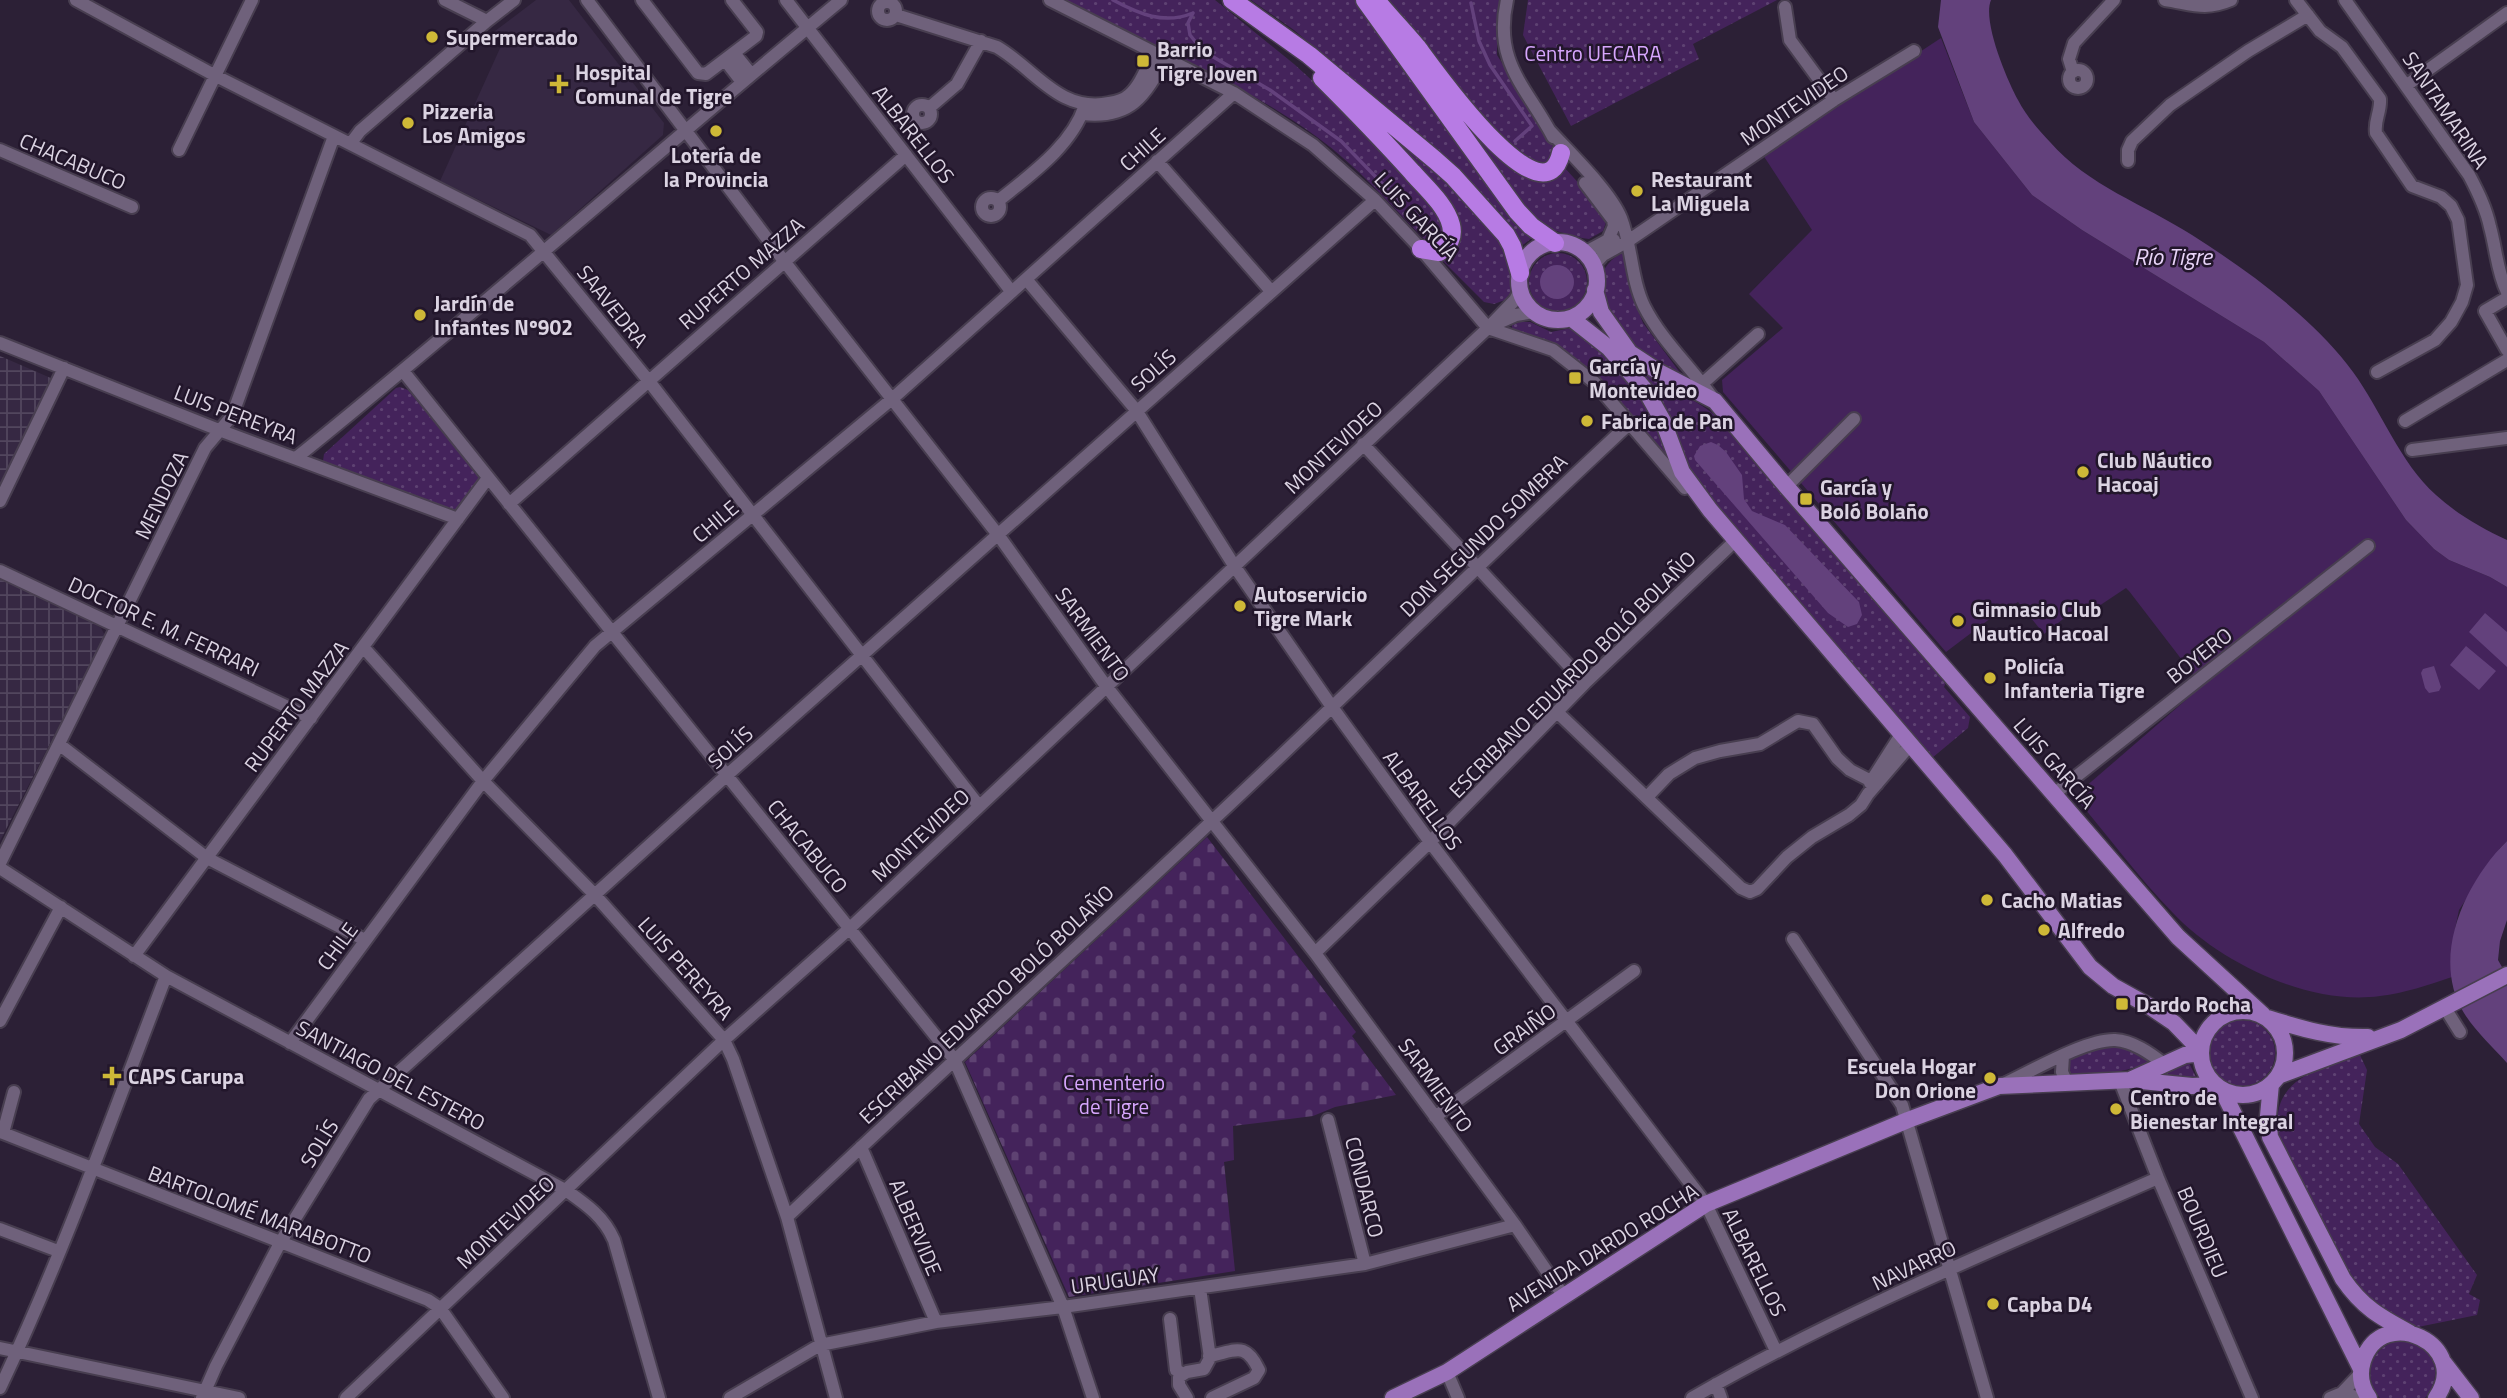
<svg xmlns="http://www.w3.org/2000/svg" width="2507" height="1398" font-family="'Titillium Web',sans-serif">
  <defs>
    <pattern id="industrial-grid" width="8" height="8" patternUnits="userSpaceOnUse" patternTransform="scale(1.75)"><rect width="8" height="8" fill="#362843"/><path d="M0 4h8M4 0v8" fill="none" stroke="#52465e"/></pattern>
    <pattern id="green-dots" width="8" height="8" patternUnits="userSpaceOnUse" patternTransform="scale(1.75)"><rect width="8" height="8" fill="#44235b"/><path d="M2 2h.1M6 6h.1" fill="none" stroke="#5e4272" stroke-width="1.8" stroke-linecap="round"/></pattern>
    <pattern id="cemetery-stones" width="16" height="16" patternUnits="userSpaceOnUse" patternTransform="scale(1.75)"><rect width="16" height="16" fill="#44235b"/><path d="M2 7V4a2 2 0 0 1 4 0v3zM10 15v-3a2 2 0 0 1 4 0v3z" fill="#5e4272"/></pattern>
  </defs>
  <rect width="100%" height="100%" fill="#2c2036"/>
  <path fill="#362843" d="M536,0H569L664,123L663,135L551,235L440,181L501,46L491,34Z"/>
  <path fill="url(#industrial-grid)" d="M0,356L53,379L0,486Z
    M0,577L88,620L101,628L105,636L0,841Z"/>
  <path fill="url(#green-dots)" d="M1065,0H1215L1294,64L1373,136L1446,224L1444,242L1432,245L1425,240C1391,205 1357,166 1317,137C1239,81 1149,43 1065,0Z
    M1251,0H1357L1536,235L1520,247L1381,104L1294,30Z
    M1389,0H1501L1497,24V55L1553,146L1556,157L1542,170L1492,131Z
    M1528,0H1777L1693,44L1699,59L1571,126L1523,35Z
    M1445,102L1517,166H1563L1605,212L1606,222L1603,231L1589,239L1582,238L1549,229L1528,213Z
    M1378,123L1425,158L1502,238L1511,260L1514,279L1511,292L1505,300L1494,304L1484,302L1437,255L1457,239Z
    M1529 282a29 29 0 1 1 58 0a29 29 0 1 1-58 0Z
    M1623,253L1630,290L1643,323L1681,374C1669,369 1658,365 1647,357C1634,348 1613,327 1606,313C1594,290 1599,263 1623,253Z
    M1520,322H1530L1551,332L1571,328C1601,347 1636,384 1652,416C1659,429 1662,443 1666,457C1636,423 1607,381 1570,355C1552,343 1528,344 1512,328V325Z
    M1618,348C1650,382 1696,395 1730,428L1947,679L1944,687L1970,717L1968,728L1932,758L1699,485L1671,431Z
    M400,387L408,390L480,478L478,484L458,509H450L323,461L324,454L396,388Z
    M2209 1053a33 33 0 1 1 66 0a33 33 0 1 1-66 0Z
    M2112,1044L2127,1046L2154,1062C2131,1068 2085,1085 2064,1070L2068,1060L2087,1050Z
    M2360,1055L2367,1070L2359,1124L2375,1147L2398,1164L2477,1275L2469,1294L2480,1300L2477,1315L2418,1327L2409,1324L2369,1300L2349,1277L2279,1138C2268,1079 2316,1070 2360,1055Z
    M2188,1061L2197,1079L2158,1078Z
    M2400,1340C2405,1341 2412,1341 2417,1344C2439,1355 2440,1381 2425,1398H2380C2361,1376 2371,1346 2400,1340Z"/>
  <path fill="url(#cemetery-stones)" d="M1207,837L1356,1032L1352,1036L1396,1095L1335,1107L1313,1116L1233,1126L1234,1160L1224,1162L1235,1271L1069,1297L965,1062Z"/>
  <path fill="#44235b" d="M1941,38L1974,122L2032,195L2082,230L2264,342L2319,391L2406,520L2434,549L2449,560L2490,577L2507,587V841L2500,848L2459,910L2455,929L2452,977C2428,985 2405,993 2380,996C2310,1006 2220,963 2173,913C2138,877 2108,836 2076,798L2077,794L2202,686L2129,591L2126,588L2087,614L2081,605L2044,634L2018,602L1991,618L1946,652L1723,392L1722,380L1783,328L1749,294L1812,230L1763,155Z"/>
  <path fill="#63417c" d="M1941,0H1991C1982,21 2007,80 2018,100C2026,116 2039,130 2050,142C2087,185 2145,205 2192,235C2228,258 2267,285 2299,314C2318,331 2338,351 2353,372C2381,410 2400,463 2436,495C2457,514 2481,528 2507,540V587L2490,577L2449,560L2434,549L2406,520L2319,391L2264,342L2082,230L2032,195L1974,122L1938,27Z
    M1540 282a17 17 0 1 1 34 0a17 17 0 1 1-34 0Z
    M1711,442L1718,445L1726,452L1742,475L1744,499L1752,511L1785,525L1859,602L1862,615L1857,624L1848,627L1828,613L1695,460L1694,456L1700,446Z
    M2485,613L2507,632V667L2469,632Z
    M2466,646L2496,671L2479,690L2450,665Z
    M2434,666L2441,687L2439,691L2429,693L2425,688L2421,673L2423,669Z
    M2507,841V920L2500,941L2498,960L2507,976V1063C2493,1047 2475,1031 2464,1013C2430,958 2465,882 2507,841Z"/>
  <g fill="none" stroke-linecap="round" stroke-linejoin="round">
    <path stroke="#63417c" stroke-width="3.5" d="M1113,0C1139,14 1164,25 1193,13
      M1471,3L1479,41L1490,65L1532,126L1515,141
      M1193,13L1188,23L1190,35L1203,51L1270,90L1341,141L1400,202"/>
    <defs>
      <path id="minor" d="M76,0L214,75L530,235L648,380L979,806
        M445,0L487,21
        M587,0L784,261L999,536L1106,686L1315,953L1515,1225L1563,1295
        M642,0L698,73L706,74L756,36L757,32L732,0
        M786,0L1011,291
        M1050,0L1234,93L1313,145L1375,200L1421,249L1488,328L1553,350L1594,382L1685,488
        M1507,0C1493,63 1527,87 1553,137
        M2165,0C2192,4 2205,11 2231,0
        M2296,0L2320,31L2342,47L2380,99C2381,112 2374,120 2376,133L2412,186L2441,197L2451,206L2458,220L2467,285L2462,302L2451,322L2435,340L2377,372
        M2345,0L2469,175C2478,192 2486,208 2490,227C2496,248 2497,272 2507,292
        M878 11a9 9 0 1 1 18 0a9 9 0 1 1-18 0Z
        M1785,7L1790,40L1834,100
        M896,15L997,47C1035,69 1059,113 1109,103C1116,102 1124,100 1129,95C1141,85 1147,66 1154,53
        M734,53L751,74
        M725,60L742,82
        M2069 79a9 9 0 1 1 18 0a9 9 0 1 1-18 0Z
        M2073,72L2069,59L2074,43L2114,0
        M2407,85L2507,13
        M913 114a9 9 0 1 1 18 0a9 9 0 1 1-18 0Z
        M929,108L957,84L981,41
        M1083,114C1130,119 1145,97 1165,58
        M1550,131C1570,153 1610,191 1621,218C1632,246 1631,279 1644,306C1661,340 1692,368 1714,400
        M351,143L360,131L487,21L514,0
        M0,150L132,207
        M179,150L252,0
        M1157,161L1271,291
        M2128,161V150L2132,141L2170,105L2248,51L2308,15
        M1585,183L1613,220L1614,226L1608,240
        M982 207a9 9 0 1 1 18 0a9 9 0 1 1-18 0Z
        M998,201C1030,175 1072,146 1085,105
        M1584,253L1608,240H1614
        M1593,266L1603,255L1628,241L1834,100L1914,51
        M1026,279L1136,410L1235,567L1332,707L1430,842L1706,1204L1776,1351
        M2507,298L2485,311L2507,350
        M1498,323L1516,315L1534,312
        M0,343L219,430L458,519
        M403,371L954,1059L1063,1307L1093,1398
        M1703,383L1758,334
        M2405,421L2507,360
        M1363,444L1585,683
        M2412,450L2507,438
        M296,458C481,309 658,151 841,0
        M1786,487L1854,419
        M0,501L64,368
        M509,504L906,155
        M0,571L311,718
        M364,648L483,781L595,895L724,1040L733,1059L787,1217L836,1398
        M1557,712L1741,888L1750,892L1757,889L1787,857L1812,837L1849,815L1861,805L1868,794L1911,744
        M60,745L207,858L365,940
        M1870,783L1902,733
        M2054,794L2368,546
        M1647,797L1669,774L1695,758L1720,751L1760,744L1798,721L1813,724L1837,758L1850,770L1877,784
        M0,863L205,448L232,416L334,136
        M0,868L166,976L567,1191C587,1205 604,1217 614,1240L659,1398
        M1793,939L1902,1105L1987,1398
        M1315,953L1430,842L1585,683L1736,540
        M134,956L488,478
        M2445,1008L2460,1032
        M0,1021L61,907
        M290,1043L483,781L595,646L892,399L1234,93
        M2063,1056L2062,1072L2067,1083
        M2120,1081L2158,1178L2252,1398
        M2004,1084C2032,1071 2086,1039 2115,1040C2133,1041 2150,1053 2164,1064
        M14,1092L3,1133L428,1300L440,1308L503,1398
        M1435,1117L1634,971
        M1328,1120L1365,1264
        M861,1147L936,1322
        M787,1217C928,1083 1072,953 1213,820C1353,689 1489,554 1630,423
        M0,1229L58,1251
        M1170,1319L1176,1370L1182,1373
        M0,1348L239,1398
        M1209,1356C1236,1351 1245,1341 1259,1370L1254,1378L1212,1398
        M1447,1372L1458,1398
        M1716,1384L1721,1398
        M0,1388C63,1255 113,1114 166,976
        M2342,1393L2360,1398
        M202,1398L216,1366L280,1243L369,1099L726,776L1375,200
        M346,1398L724,1040L850,928L1488,328L1515,300L1520,291
        M730,1398L820,1345L936,1322L1063,1307L1365,1264L1515,1225
        M1187,1398L1179,1385V1377L1187,1372L1204,1369L1210,1358L1200,1288
        M1692,1398C1841,1312 2001,1247 2158,1178
        M2330,1398L2342,1393L2361,1373"/>
      <path id="major" d="M1519 281a39 39 0 1 1 78 0a39 39 0 1 1-78 0Z
        M1595,290L1601,312L1630,353L1659,372L1715,401L1780,479L2178,937L2263,1015
        M1571,318L1609,348L1646,391L1663,421L1682,472L1710,510L2005,855L2090,967L2113,986L2149,1006L2174,1023L2201,1051
        M2201 1053a42 42 0 1 1 84 0a42 42 0 1 1-84 0Z
        M2268,1018C2302,1029 2333,1038 2368,1037
        M2278,1076L2401,1030L2507,975
        M2132,1079L2185,1055L2201,1053
        M2271,1084L2268,1116L2270,1137L2343,1279C2362,1307 2380,1317 2410,1333
        M2222,1090L2361,1369
        M2444,1363L2471,1398
        M1393,1398L1447,1372L1706,1204L1908,1120L1999,1086L2131,1080L2192,1086L2216,1085
        M2369,1398C2361,1387 2359,1374 2363,1361C2382,1302 2473,1345 2436,1398"/>
      <path id="highway" d="M1232,0L1309,55L1435,160L1453,176L1506,235L1512,246L1520,273
        M1365,0L1517,211L1531,226L1555,243
        M1381,6C1393,20 1405,33 1417,47C1432,67 1544,227 1561,153
        M1322,78C1353,109 1383,140 1412,172C1425,187 1446,205 1451,225C1454,237 1449,246 1439,252L1421,249"/>
    </defs>
    <use href="#minor" stroke="#483e50" stroke-width="16"/>
    <use href="#major" stroke="#483e50" stroke-width="19"/>
    <use href="#highway" stroke="#483e50" stroke-width="21"/>
    <use href="#minor" stroke="#6f617b" stroke-width="12"/>
    <use href="#major" stroke="#9a71ba" stroke-width="16"/>
    <use href="#highway" stroke="#b77be4" stroke-width="18"/>
  </g>
  <g fill="#ceb837" stroke="#22162b" stroke-width="2.5">
    <circle cx="432" cy="37" r="7"/>
    <rect x="1136" y="54" width="14" height="14" rx="3.5"/>
    <path d="M555.5 73.5h7v7h7v7h-7v7h-7v-7h-7v-7h7z"/>
    <circle cx="408" cy="123" r="7"/>
    <circle cx="716" cy="131" r="7"/>
    <circle cx="1637" cy="191" r="7"/>
    <circle cx="420" cy="315" r="7"/>
    <rect x="1568" y="371" width="14" height="14" rx="3.5"/>
    <circle cx="1587" cy="421" r="7"/>
    <circle cx="2083" cy="472" r="7"/>
    <rect x="1799" y="492" width="14" height="14" rx="3.5"/>
    <circle cx="1240" cy="606" r="7"/>
    <circle cx="1958" cy="621" r="7"/>
    <circle cx="1990" cy="678" r="7"/>
    <circle cx="1987" cy="900" r="7"/>
    <circle cx="2044" cy="930" r="7"/>
    <rect x="2115" y="997" width="14" height="14" rx="3.5"/>
    <path d="M108.5 1065.5h7v7h7v7h-7v7h-7v-7h-7v-7h7z"/>
    <circle cx="1990" cy="1078" r="7"/>
    <circle cx="2116" cy="1109" r="7"/>
    <circle cx="1993" cy="1304" r="7"/>
  </g>
  <g text-anchor="middle" dominant-baseline="central" stroke-width="5" stroke-linejoin="round" paint-order="stroke">
    <g font-size="21" font-weight="bold" fill="#dbd3e2" stroke="#22162b" text-anchor="start">
      <text x="446" y="37">Supermercado</text>
      <text x="1157" y="49">Barrio<tspan x="1157" dy="24">Tigre Joven</tspan></text>
      <text x="575" y="72">Hospital<tspan x="575" dy="24">Comunal de Tigre</tspan></text>
      <text x="422" y="111">Pizzeria<tspan x="422" dy="24">Los Amigos</tspan></text>
      <text x="716" y="155" text-anchor="middle">Lotería de<tspan x="716" dy="24">la Provincia</tspan></text>
      <text x="1651" y="179">Restaurant<tspan x="1651" dy="24">La Miguela</tspan></text>
      <text x="434" y="303">Jardín de<tspan x="434" dy="24">Infantes Nº902</tspan></text>
      <text x="1589" y="366">García y<tspan x="1589" dy="24">Montevideo</tspan></text>
      <text x="1601" y="421">Fabrica de Pan</text>
      <text x="2097" y="460">Club Náutico<tspan x="2097" dy="24">Hacoaj</tspan></text>
      <text x="1820" y="487">García y<tspan x="1820" dy="24">Boló Bolaño</tspan></text>
      <text x="1254" y="594">Autoservicio<tspan x="1254" dy="24">Tigre Mark</tspan></text>
      <text x="1972" y="609">Gimnasio Club<tspan x="1972" dy="24">Nautico Hacoal</tspan></text>
      <text x="2004" y="666">Policía<tspan x="2004" dy="24">Infanteria Tigre</tspan></text>
      <text x="2001" y="900">Cacho Matias</text>
      <text x="2058" y="930">Alfredo</text>
      <text x="2136" y="1004">Dardo Rocha</text>
      <text x="1976" y="1066" text-anchor="end">Escuela Hogar<tspan x="1976" dy="24">Don Orione</tspan></text>
      <text x="128" y="1076">CAPS Carupa</text>
      <text x="2130" y="1097">Centro de<tspan x="2130" dy="24">Bienestar Integral</tspan></text>
      <text x="2007" y="1304">Capba D4</text>
    </g>
    <g font-size="21" fill="#d7a6fe" stroke="#22162b">
      <text x="1593" y="53">Centro UECARA</text>
      <text x="1114" y="1082">Cementerio<tspan x="1114" dy="24">de Tigre</tspan></text>
    </g>
    <g font-size="21" fill="#dbd3e2" stroke="#22162b">
      <text transform="translate(1794 105) rotate(-34)">MONTEVIDEO</text>
      <text transform="translate(2446 110) rotate(56)">SANTAMARINA</text>
      <text transform="translate(914 134) rotate(52)">ALBARELLOS</text>
      <text transform="translate(1142 149) rotate(-42)">CHILE</text>
      <text transform="translate(73 161) rotate(23)">CHACABUCO</text>
      <text transform="translate(1417 216) rotate(47)">LUIS GARCÍA</text>
      <text transform="translate(741 273) rotate(-41)">RUPERTO MAZZA</text>
      <text transform="translate(613 306) rotate(51)">SAAVEDRA</text>
      <text transform="translate(1153 370) rotate(-41)">SOLÍS</text>
      <text transform="translate(236 414) rotate(21)">LUIS PEREYRA</text>
      <text transform="translate(1333 447) rotate(-43)">MONTEVIDEO</text>
      <text transform="translate(161 495) rotate(-64)">MENDOZA</text>
      <text transform="translate(715 521) rotate(-40)">CHILE</text>
      <text transform="translate(1483 535) rotate(-44)">DON SEGUNDO SOMBRA</text>
      <text transform="translate(164 626) rotate(25)">DOCTOR E. M. FERRARI</text>
      <text transform="translate(1093 634) rotate(54)">SARMIENTO</text>
      <text transform="translate(2199 655) rotate(-38)">BOYERO</text>
      <text transform="translate(1572 674) rotate(-45)">ESCRIBANO EDUARDO BOLÓ BOLAÑO</text>
      <text transform="translate(296 706) rotate(-53)">RUPERTO MAZZA</text>
      <text transform="translate(730 747) rotate(-42)">SOLÍS</text>
      <text transform="translate(2055 763) rotate(49)">LUIS GARCÍA</text>
      <text transform="translate(1423 800) rotate(54)">ALBARELLOS</text>
      <text transform="translate(920 835) rotate(-43)">MONTEVIDEO</text>
      <text transform="translate(808 846) rotate(51)">CHACABUCO</text>
      <text transform="translate(337 946) rotate(-54)">CHILE</text>
      <text transform="translate(686 968) rotate(48)">LUIS PEREYRA</text>
      <text transform="translate(986 1004) rotate(-43)">ESCRIBANO EDUARDO BOLÓ BOLAÑO</text>
      <text transform="translate(1524 1029) rotate(-36)">GRAIÑO</text>
      <text transform="translate(391 1075) rotate(28)">SANTIAGO DEL ESTERO</text>
      <text transform="translate(1436 1085) rotate(54)">SARMIENTO</text>
      <text transform="translate(319 1143) rotate(-58)">SOLÍS</text>
      <text transform="translate(1365 1187) rotate(76)">CONDARCO</text>
      <text transform="translate(260 1214) rotate(21)">BARTOLOMÉ MARABOTTO</text>
      <text transform="translate(505 1222) rotate(-43)">MONTEVIDEO</text>
      <text transform="translate(916 1227) rotate(67)">ALBERVIDE</text>
      <text transform="translate(2203 1232) rotate(67)">BOURDIEU</text>
      <text transform="translate(1602 1247) rotate(-32)">AVENIDA DARDO ROCHA</text>
      <text transform="translate(1755 1262) rotate(64)">ALBARELLOS</text>
      <text transform="translate(1914 1265) rotate(-25)">NAVARRO</text>
      <text transform="translate(1115 1280) rotate(-8)">URUGUAY</text>
    </g>
    <g font-size="23" font-style="italic" fill="#e8d4f8" stroke="#22162b">
      <text x="2173" y="256">Río Tigre</text>
    </g>
  </g>
</svg>
